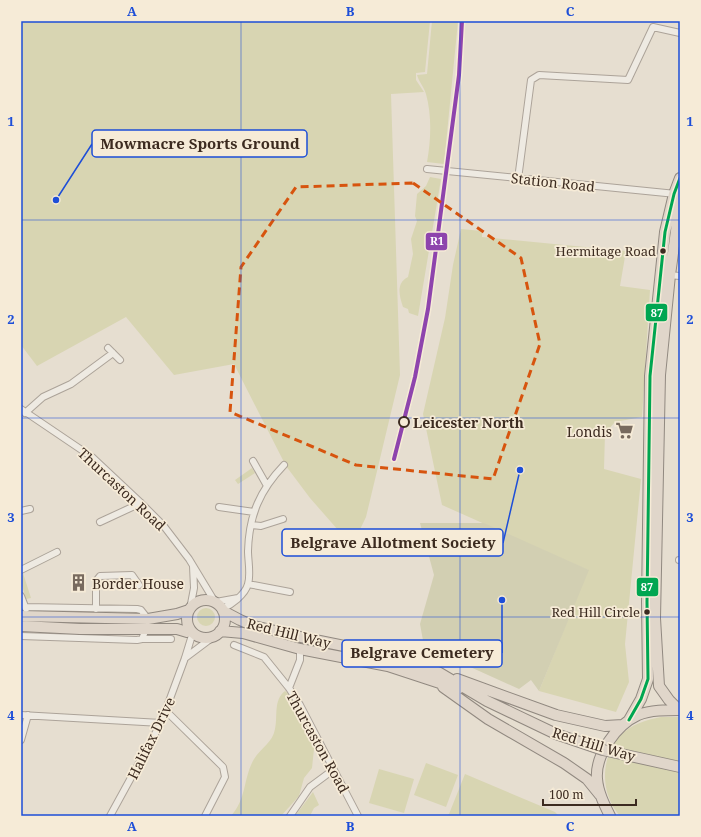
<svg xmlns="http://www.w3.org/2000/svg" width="701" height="837" font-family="'Noto Serif',serif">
  <rect width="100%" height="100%" fill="#e6ded0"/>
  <path fill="#d8d5b2" d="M21,21H430L425,72L416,73V80L424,92L391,94L400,375L366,517L352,546L310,498L286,466L234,364L174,375L126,317L37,366L21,345Z
    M432,21H458L444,164L427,162C431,140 432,116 426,94C424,87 419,82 417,75L427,74Z
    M430,177L441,179L418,316L409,313L408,309L403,307C399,295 396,283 408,277L413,254L411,239L417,221L415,216L417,194L426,186Z
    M461,229L482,231V237L626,251L620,286L650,290L642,417L615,422L605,433L604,469L641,479L625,644L629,682L616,712L539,691L588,570L442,505L423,414L445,318L453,265Z
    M252,468L255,473L238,484L235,480Z
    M23,573L31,598L26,599L21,582Z
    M197 617a9 9 0 1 1 18 0a9 9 0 1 1-18 0Z
    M285,691L292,697L302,722L308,729L313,738L314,749L312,768L304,778L299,796L281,816H231C247,798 243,778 254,759C261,748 273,742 275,729C278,717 273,700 285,691Z
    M661,717H680V816H620C600,794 600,758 620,736C631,724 646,720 661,717Z
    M426,763L458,775L446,807L414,795Z
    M379,769L414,779L404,813L369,803Z
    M465,774L555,812L559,816H446L449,814Z
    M313,792L319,805L314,808L310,816H295Z"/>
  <path fill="#d2cfb2" d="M420,523H484L589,570L539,691L531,680L519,689L424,646L420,624L434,575Z"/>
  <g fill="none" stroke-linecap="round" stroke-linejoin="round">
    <defs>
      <path id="minor" d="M427,169L676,194
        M518,179L531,80L539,75L628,80L653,27L680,33
        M668,275L680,276
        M108,348L120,360
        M21,409L92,457L141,503L163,525L189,559L215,602
        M25,413L43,397L71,384L113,353
        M253,461L266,484
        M219,507L254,512
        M21,511L30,509
        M100,522L141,503
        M252,525L261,526L283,519
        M679,560H680
        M21,570L57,552
        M248,584L290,592
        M21,596L26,609
        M216,602L238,598
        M25,607L137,609L141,610L148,619
        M96,609V581L100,576L132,575L139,585
        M190,609L194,588L193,566
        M222,609C231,605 245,595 248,584C251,574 248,561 248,551C249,515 260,490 284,465
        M21,636L137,640L142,639L146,629
        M142,639H171
        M234,645L264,657L289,688L300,705L358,816
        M185,658L209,640L211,637
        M289,688L300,660V649
        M166,711L223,767L225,777L205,816
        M21,715L161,723
        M21,740L28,715
        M110,816L161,723L185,658L193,632
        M290,816L310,787L333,770"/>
      <path id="trunk" d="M678,187L680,202L670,275L660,375L655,618L659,686L669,700L679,710
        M187 619a19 19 0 1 1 38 0a19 19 0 1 1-38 0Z
        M223,611L240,620L254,626L305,638L354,648L438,672L487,701L556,734
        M21,616L148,619L177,614L189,610
        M21,626L80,629H177L187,632L191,631
        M220,631L243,633L300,649L388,666L458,689
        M457,679L556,715L605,726L623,725
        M443,687L488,719L564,763L587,779L600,795
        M629,720L641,699L648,679L647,602L650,376L665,232L674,194L680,178
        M610,816C604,804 598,792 597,779C595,755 616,725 638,715C651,710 666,710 680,710"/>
    </defs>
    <use href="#minor" stroke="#aca399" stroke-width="8"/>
    <use href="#trunk" stroke="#918980" stroke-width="12"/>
    <use href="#minor" stroke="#eeeae2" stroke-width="6"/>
    <use href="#trunk" stroke="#e0d6ca" stroke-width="10"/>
    <defs>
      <path id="trunk-bridge" d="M556,734L603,750L680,767"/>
    </defs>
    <use href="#trunk-bridge" stroke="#918980" stroke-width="12" stroke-linecap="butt"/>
    <use href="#trunk-bridge" stroke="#e0d6ca" stroke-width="10"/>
    <defs>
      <path id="bus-1" d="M629,720L641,699L648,679L647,602L650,376L665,232L674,194L680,178"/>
    </defs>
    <use href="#bus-1" stroke="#f6ebd7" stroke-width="6"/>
    <use href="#bus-1" stroke="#00a651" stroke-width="3"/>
    <defs>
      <path id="rail-1" d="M394,459L415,377L428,309L459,75L462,21"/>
    </defs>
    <use href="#rail-1" stroke="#f6ebd7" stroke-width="7"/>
    <use href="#rail-1" stroke="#8e44ad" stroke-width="4"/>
  </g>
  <path fill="none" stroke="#d7540e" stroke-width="3" stroke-dasharray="8 5" stroke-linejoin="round" d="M413,183L521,258L540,344L493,479L356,465L230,412L241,267L296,187Z"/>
  <path fill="none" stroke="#1d4ed8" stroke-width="1" stroke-opacity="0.55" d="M241,21V816M460,21V816M21,220H680M21,418H680M21,617H680"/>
  <defs>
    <symbol id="supermarket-bare" viewBox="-9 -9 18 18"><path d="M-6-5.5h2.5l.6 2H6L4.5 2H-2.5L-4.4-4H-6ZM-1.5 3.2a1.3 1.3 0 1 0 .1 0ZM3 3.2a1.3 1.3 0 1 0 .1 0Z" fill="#786a5e" stroke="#f6ebd7" stroke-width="2.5" paint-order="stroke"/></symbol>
    <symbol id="building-bare" viewBox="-9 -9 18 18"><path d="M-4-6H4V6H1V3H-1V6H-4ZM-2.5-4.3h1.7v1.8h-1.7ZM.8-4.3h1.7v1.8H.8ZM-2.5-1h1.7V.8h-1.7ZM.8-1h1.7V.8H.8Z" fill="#786a5e" stroke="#f6ebd7" stroke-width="2.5" paint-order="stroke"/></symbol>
  </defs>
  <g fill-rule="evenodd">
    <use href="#supermarket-bare" x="612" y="418" width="25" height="25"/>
    <use href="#building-bare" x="66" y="570" width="25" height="25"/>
  </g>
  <g fill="#3c2b20" stroke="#f6ebd7" stroke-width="1.5">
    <circle cx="663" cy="251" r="3.5"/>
    <circle cx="647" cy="612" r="3.5"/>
  </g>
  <circle fill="#f6ebd7" stroke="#3c2b20" stroke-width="2" cx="404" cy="422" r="5"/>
  <g text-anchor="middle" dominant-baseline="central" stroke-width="3.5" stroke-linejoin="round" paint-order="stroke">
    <g font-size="13" fill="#3c2b20" stroke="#f6ebd7" text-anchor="end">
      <text x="656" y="251">Hermitage Road</text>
      <text x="640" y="612">Red Hill Circle</text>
    </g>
    <g font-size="14" fill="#3c2b20" stroke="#f6ebd7">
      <text transform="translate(553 182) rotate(6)">Station Road</text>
      <text transform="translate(122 489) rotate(43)">Thurcaston Road</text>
      <text transform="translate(289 633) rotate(14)">Red Hill Way</text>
      <text transform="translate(151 738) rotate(-64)">Halifax Drive</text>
      <text transform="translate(318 742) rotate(61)">Thurcaston Road</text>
      <text transform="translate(594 744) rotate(17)">Red Hill Way</text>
    </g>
    <g font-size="14" font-weight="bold" fill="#3c2b20" stroke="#f6ebd7" text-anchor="start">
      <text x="413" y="422">Leicester North</text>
    </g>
    <g font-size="14" fill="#3c2b20" stroke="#f6ebd7" text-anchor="end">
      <text x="612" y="431">Londis</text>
      <text x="92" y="583" text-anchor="start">Border House</text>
    </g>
  </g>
  <path fill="none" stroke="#1d4ed8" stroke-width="1.5" d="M56 200L92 144M520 470L503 543M502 600L502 653"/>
  <g fill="#1d4ed8" stroke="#f6ebd7" stroke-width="1.5">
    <circle cx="56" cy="200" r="4"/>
    <circle cx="520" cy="470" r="4"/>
    <circle cx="502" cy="600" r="4"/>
  </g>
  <g fill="#f6ebd7" stroke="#1d4ed8" stroke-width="1.5">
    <rect x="92" y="130" width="215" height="27" rx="4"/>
    <rect x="282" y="529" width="221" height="27" rx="4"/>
    <rect x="342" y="640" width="160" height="27" rx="4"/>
  </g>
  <g font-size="15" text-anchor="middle" font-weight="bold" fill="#3c2b20">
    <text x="200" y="149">Mowmacre Sports Ground</text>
    <text x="393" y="548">Belgrave Allotment Society</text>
    <text x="422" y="658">Belgrave Cemetery</text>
  </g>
  <g stroke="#f6ebd7" stroke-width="1.5">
    <rect x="425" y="232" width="23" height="19" rx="4" fill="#8e44ad"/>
    <rect x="645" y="303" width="23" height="19" rx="4" fill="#00a651"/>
    <rect x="636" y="577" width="23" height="20" rx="4" fill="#00a651"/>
  </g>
  <g font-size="11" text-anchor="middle" font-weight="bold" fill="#fff">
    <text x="437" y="245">R1</text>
    <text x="657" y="317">87</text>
    <text x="647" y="591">87</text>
  </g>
  <rect width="701" height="837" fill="none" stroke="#f6ebd7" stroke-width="44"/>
  <path d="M543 799v6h93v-6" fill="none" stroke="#3c2b20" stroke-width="2"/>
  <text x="549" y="799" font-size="12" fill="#3c2b20" stroke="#f6ebd7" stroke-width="3" paint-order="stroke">100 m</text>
  <rect x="22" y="22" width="657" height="793" fill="none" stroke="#1d4ed8" stroke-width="1.5"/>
  <g font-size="13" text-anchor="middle" font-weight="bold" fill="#1d4ed8">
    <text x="132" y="16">A</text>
    <text x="350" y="16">B</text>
    <text x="570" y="16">C</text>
    <text x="11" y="126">1</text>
    <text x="690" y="126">1</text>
    <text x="11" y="324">2</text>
    <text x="690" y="324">2</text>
    <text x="11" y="522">3</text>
    <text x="690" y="522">3</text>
    <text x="11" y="720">4</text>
    <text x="690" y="720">4</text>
    <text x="132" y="831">A</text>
    <text x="350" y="831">B</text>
    <text x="570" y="831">C</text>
  </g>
</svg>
